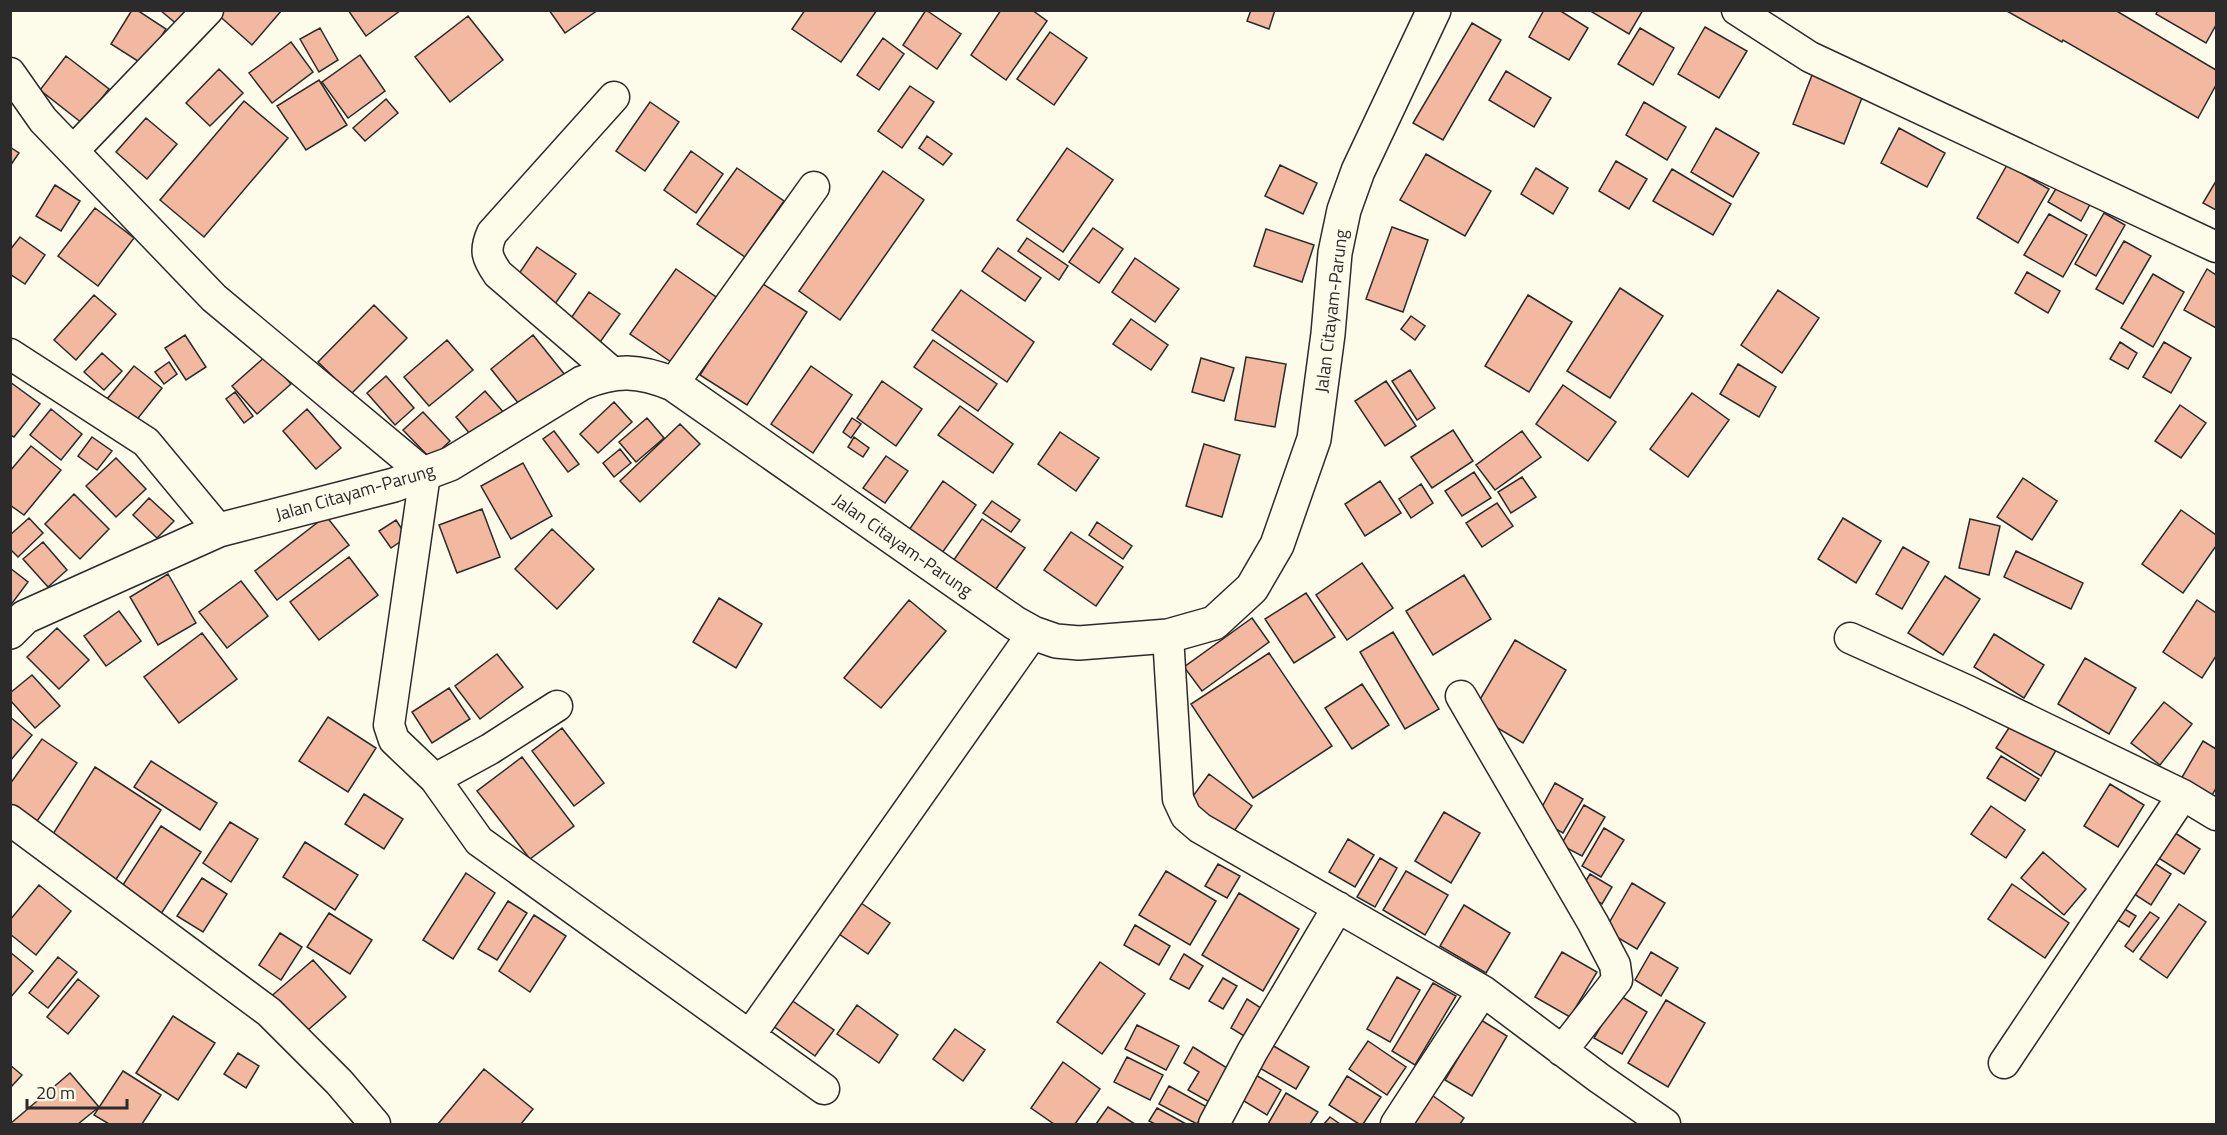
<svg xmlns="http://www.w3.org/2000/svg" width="2227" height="1135" font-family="'Titillium Web',sans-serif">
  <rect width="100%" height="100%" fill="#fdfbea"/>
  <path fill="#f2b8a0" stroke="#2b2b2b" stroke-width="1.5" d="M132,10H137L166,29L144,65L111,44Z
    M160,10H192L179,26Z
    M217,10H282L252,45L215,12Z
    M348,10H401L366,36Z
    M549,10H598L565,33Z
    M805,10H877L841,62L792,29Z
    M926,10L961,34L937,69L903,45Z
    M1001,10H1032L1047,21L1006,80L971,55Z
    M1251,10H1275L1269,29L1247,21Z
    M1544,10H1559L1588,28L1569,60L1529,37Z
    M1593,10H1643L1629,34L1592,12Z
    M2005,10H2115L2216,70V85L2198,118L2063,40L2062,42Z
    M2158,10H2216V25L2206,43L2156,14Z
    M468,16L503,60L450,102L415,57Z
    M1472,23L1501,40L1443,140L1413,123Z
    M1705,27L1747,51L1719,98L1678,74Z
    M320,28L338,60L319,72L300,39Z
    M1640,28L1674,48L1653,85L1618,64Z
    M1050,32L1087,58L1054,105L1017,79Z
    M883,38L904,54L879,90L857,75Z
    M291,42L313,72L272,103L249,73Z
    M360,55L385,91L348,118L322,82Z
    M66,56L109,89L82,123L40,90Z
    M219,69L243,93L210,126L186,103Z
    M1814,70L1865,90L1844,144L1793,124Z
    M1506,71L1551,98L1534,127L1489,100Z
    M319,80L347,125L306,150L277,106Z
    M910,86L934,102L902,148L878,131Z
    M386,99L398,113L365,141L353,128Z
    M244,101L288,138L204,237L160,200Z
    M650,102L679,122L645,171L616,151Z
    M1644,102L1686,127L1667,160L1626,135Z
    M146,118L177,144L147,179L116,152Z
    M1716,128L1759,153L1733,197L1691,172Z
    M1899,128L1945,153L1927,187L1881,163Z
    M927,136L952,154L943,165L919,148Z
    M10,147L19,153L10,166Z
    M1067,148L1113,180L1063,252L1017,220Z
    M691,151L723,174L696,213L664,190Z
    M1426,154L1491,191L1465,236L1400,200Z
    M1616,161L1647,179L1629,209L1599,191Z
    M1280,165L1317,183L1303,214L1265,196Z
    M2007,165L2049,189L2018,243L1977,218Z
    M737,168L784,201L745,257L697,224Z
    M1536,168L1568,188L1553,214L1521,194Z
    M1672,169L1731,204L1713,235L1653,201Z
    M883,171L924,200L840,320L799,291Z
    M2061,180L2093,199L2081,221L2048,202Z
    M2216,181V210L2203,203Z
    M55,185L80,201L61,231L36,216Z
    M95,208L134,238L98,286L58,256Z
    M2104,213L2125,225L2096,276L2075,264Z
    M2049,214L2087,235L2063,277L2024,255Z
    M1392,227L1428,240L1403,312L1366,299Z
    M1093,228L1123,249L1099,283L1069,262Z
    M1266,229L1314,245L1302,282L1254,266Z
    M20,237L45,255L25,284L10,274V250Z
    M1027,238L1068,266L1059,280L1018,251Z
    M2124,241L2151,256L2123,304L2096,289Z
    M537,247L576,274L550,311L512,284Z
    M998,248L1041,278L1025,301L982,271Z
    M1135,258L1179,289L1155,322L1112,292Z
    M676,269L719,299L674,364L630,334Z
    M2207,269L2216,275V328L2184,310Z
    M2027,272L2060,291L2048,313L2015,293Z
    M2153,274L2184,292L2153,347L2121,328Z
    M760,282L807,312L747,405L700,375Z
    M1620,288L1663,316L1610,398L1567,371Z
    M961,290L1034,342L1007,382L932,330Z
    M1778,290L1819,318L1782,373L1741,345Z
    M589,292L620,314L598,345L567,324Z
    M94,295L116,314L76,360L54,340Z
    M1528,295L1572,322L1529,392L1485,366Z
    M374,305L407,338L351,394L318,362Z
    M1411,316L1425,326L1415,340L1401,329Z
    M1131,319L1168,345L1151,370L1113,344Z
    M185,335L206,367L186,380L165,348Z
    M533,335L565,375L523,409L491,369Z
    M447,340L473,370L429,406L404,377Z
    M933,340L997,384L978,411L914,367Z
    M2120,342L2137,353L2128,369L2110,359Z
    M2164,342L2191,358L2171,393L2143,377Z
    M102,353L122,371L104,390L84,372Z
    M266,356L291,384L257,414L232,386Z
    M1246,357L1286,364L1275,427L1235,420Z
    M1201,358L1234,368L1224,401L1192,392Z
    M169,362L177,374L164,384L155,372Z
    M1738,364L1776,387L1759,417L1720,394Z
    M134,366L162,388L131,427L103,404Z
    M811,366L852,395L813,453L771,424Z
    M1410,370L1435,408L1417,420L1392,381Z
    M386,376L414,408L395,425L367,393Z
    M882,381L922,409L896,446L857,418Z
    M1386,381L1416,426L1385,446L1355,401Z
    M10,382L40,404L14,437L10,435Z
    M1563,385L1616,422L1588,461L1536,424Z
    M485,391L505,414L475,440L456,417Z
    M235,392L253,416L244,423L226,399Z
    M1692,393L1729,420L1688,477L1650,449Z
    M614,402L632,422L598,453L580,434Z
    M2180,405L2206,423L2181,458L2155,441Z
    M960,406L1013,444L993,473L938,435Z
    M51,409L82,434L61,460L30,435Z
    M307,409L341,448L316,469L283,431Z
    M423,412L450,441L431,459L403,430Z
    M647,418L664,438L636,462L619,442Z
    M852,418L861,424L851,438L843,432Z
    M680,424L700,444L640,502L620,481Z
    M1453,430L1473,461L1432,488L1411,457Z
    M554,431L579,464L568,472L543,439Z
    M1522,431L1541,457L1495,490L1476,465Z
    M1060,432L1099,458L1076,491L1038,464Z
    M92,437L112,451L97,470L78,456Z
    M854,437L869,448L863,457L848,447Z
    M1204,444L1240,455L1222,517L1186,506Z
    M31,446L61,470L24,515L10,505V471Z
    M620,449L631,463L614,477L603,463Z
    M886,456L908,471L885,503L863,488Z
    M116,458L146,489L116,517L86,486Z
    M523,463L552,516L511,539L481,486Z
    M1474,472L1491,498L1462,516L1445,491Z
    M1522,477L1536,497L1511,513L1498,492Z
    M2023,478L2057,501L2032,540L1997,517Z
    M943,481L976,505L942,553L909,530Z
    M1380,481L1401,513L1365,536L1345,504Z
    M1421,484L1433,503L1411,518L1399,499Z
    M74,494L109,529L80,559L45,524Z
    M149,498L174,521L157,538L133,515Z
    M992,501L1020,520L1011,532L983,513Z
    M1497,503L1513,526L1482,547L1466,523Z
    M482,509L500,557L457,573L439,525Z
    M2181,510L2216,535V546L2183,593L2142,564Z
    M326,516L349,545L277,600L255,571Z
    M29,518L43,533L18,557L10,549V535Z
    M1843,518L1881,541L1856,583L1818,559Z
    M982,519L1025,548L993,593L951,564Z
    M1970,519L2000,526L1989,575L1959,568Z
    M396,520L407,537L391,548L379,531Z
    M1097,522L1132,546L1123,559L1089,535Z
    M552,529L594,569L557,609L515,569Z
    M1071,532L1123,567L1096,606L1044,570Z
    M43,542L67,570L48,587L23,559Z
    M1903,547L1929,562L1902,609L1876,594Z
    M2016,551L2083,583L2071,609L2004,577Z
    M349,557L378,595L319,640L290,602Z
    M1362,563L1393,608L1347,640L1316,595Z
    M10,568L28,582L10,606Z
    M168,574L196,623L158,645L130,597Z
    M1464,575L1491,619L1433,655L1406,611Z
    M1945,576L1980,599L1943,655L1908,633Z
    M241,581L268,616L227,648L199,612Z
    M1306,593L1335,637L1294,663L1265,619Z
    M719,598L762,624L736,668L693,642Z
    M909,600L946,631L881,708L844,678Z
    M2197,600L2216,613V656L2202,678L2163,652Z
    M119,611L141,641L106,666L84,636Z
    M1252,618L1269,642L1202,691L1184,667Z
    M57,628L89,660L59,689L27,657Z
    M1393,632L1439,709L1405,729L1360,652Z
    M202,633L237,679L179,723L144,677Z
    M1994,634L2044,665L2024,698L1974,667Z
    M1515,640L1566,670L1523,743L1472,713Z
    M1269,653L1332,746L1253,798L1191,704Z
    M497,654L523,687L480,719L455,686Z
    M2085,658L2136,688L2109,734L2058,704Z
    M32,675L60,706L35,728L10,700V693Z
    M1362,684L1389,725L1352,749L1325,708Z
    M449,688L470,719L432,743L412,712Z
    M2164,702L2192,724L2160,765L2131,743Z
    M10,717L32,735L10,761Z
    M328,717L376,748L348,792L299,761Z
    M2014,720L2058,747L2041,776L1996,748Z
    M562,728L604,783L574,806L532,751Z
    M42,739L77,763L33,827L10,812V784Z
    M2203,741L2216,749V788L2211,797L2181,779Z
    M2001,756L2039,779L2025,801L1987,778Z
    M522,757L574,826L530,859L477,791Z
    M151,761L217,803L200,830L134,787Z
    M95,767L161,810L113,884L48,842Z
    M1209,774L1252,806L1232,834L1188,803Z
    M1555,783L1583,799L1563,833L1536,818Z
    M2110,784L2144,805L2118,847L2084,826Z
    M364,794L403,819L384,849L345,824Z
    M1584,805L1605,817L1582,856L1561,845Z
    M1991,806L2025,830L2006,858L1971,834Z
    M1444,812L1480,833L1451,883L1415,861Z
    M230,822L258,839L231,882L203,863Z
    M161,826L201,852L157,920L117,894Z
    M2166,827L2200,849L2184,874L2149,852Z
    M1604,828L1624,840L1601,877L1582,866Z
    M1348,839L1374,855L1355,887L1329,872Z
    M305,842L358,875L335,910L283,877Z
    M2043,852L2086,889L2064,915L2021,878Z
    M2145,857L2171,874L2151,905L2125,888Z
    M1380,858L1397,868L1375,907L1357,897Z
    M1218,864L1240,876L1227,898L1205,886Z
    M1166,871L1216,901L1190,945L1139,915Z
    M1406,871L1448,895L1425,935L1383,910Z
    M466,873L495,893L453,959L423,940Z
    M1590,874L1612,887L1602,904L1580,891Z
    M202,878L227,894L203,932L177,916Z
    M1632,883L1665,903L1637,949L1605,930Z
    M2012,884L2069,923L2045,958L1988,919Z
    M39,885L71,911L36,955L10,934V920Z
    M1239,893L1299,929L1263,991L1202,955Z
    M508,901L527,913L497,960L478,949Z
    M861,903L890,923L868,954L839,934Z
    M2115,903L2136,916L2129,927L2108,914Z
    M2179,904L2206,922L2167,978L2140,959Z
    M1464,905L1510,933L1486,973L1440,946Z
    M2150,912L2159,918L2133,952L2125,946Z
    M329,913L372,940L350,974L307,947Z
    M534,915L566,936L530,992L499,971Z
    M1135,925L1170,946L1159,965L1124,945Z
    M280,933L302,947L281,980L259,965Z
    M10,952L33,971L10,998Z
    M1562,952L1597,972L1570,1017L1535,997Z
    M1651,952L1678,968L1661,996L1635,980Z
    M1184,954L1203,966L1189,989L1170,979Z
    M58,957L77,972L48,1008L29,993Z
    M313,960L346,997L301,1036L268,999Z
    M1100,962L1145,994L1102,1054L1057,1022Z
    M1397,977L1420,990L1390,1042L1367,1029Z
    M1223,978L1237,986L1223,1009L1209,1001Z
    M78,979L99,996L68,1034L47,1017Z
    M1433,983L1456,996L1415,1065L1392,1051Z
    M1619,995L1647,1012L1622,1054L1594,1038Z
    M787,997L834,1030L815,1056L769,1023Z
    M1247,999L1261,1008L1244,1036L1231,1028Z
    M1666,1000L1705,1023L1668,1087L1628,1063Z
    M857,1005L898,1035L879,1063L837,1034Z
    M173,1016L215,1043L178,1100L136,1073Z
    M1481,1020L1507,1036L1472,1096L1445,1080Z
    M1137,1025L1179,1046L1166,1070L1125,1049Z
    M955,1029L985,1050L963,1081L933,1059Z
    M1368,1041L1406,1067L1387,1095L1349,1069Z
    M1272,1045L1309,1067L1296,1089L1258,1067Z
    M1193,1047L1232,1071L1213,1104L1188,1090L1199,1072L1184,1063Z
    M238,1053L259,1066L246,1088L224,1074Z
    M1127,1057L1163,1075L1150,1100L1114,1082Z
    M1063,1062L1100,1089L1075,1124H1054L1031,1108Z
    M10,1065L22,1075L10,1088Z
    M484,1069L533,1109L521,1124H438Z
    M123,1071L161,1095L142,1124H109L94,1115Z
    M1249,1071L1281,1090L1267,1115L1234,1095Z
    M70,1073L99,1107L78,1124H10Z
    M1347,1076L1381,1097L1363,1124H1359L1329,1105Z
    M1169,1086L1207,1107L1197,1124L1159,1104Z
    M1286,1093L1318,1112L1310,1124H1268Z
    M1429,1093L1464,1118L1460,1124H1407Z
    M1108,1107L1135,1124H1096Z
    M1157,1108L1186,1124H1155L1149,1121Z
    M1330,1117L1340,1124H1324Z"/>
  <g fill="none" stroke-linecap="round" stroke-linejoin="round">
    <defs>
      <path id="street" d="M1737,10L1810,57L2216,247
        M10,73L43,120L214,298L425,474L389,725L394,740L435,779L479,841L824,1089
        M73,151L208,10
        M10,354L146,442L219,530
        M613,373L498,274C487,258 484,251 492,233L614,97
        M673,384L814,187
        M1168,636L1178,799L1186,816L1200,828L1483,991L1599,1078L1665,1124
        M1850,638L1968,691L2183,795L2216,815
        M1461,696L1593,923L1615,965L1617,980L1562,1051
        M435,779L490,749L557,706
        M10,820L269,1012L339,1082L375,1124
        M750,1035L1033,633
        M2004,1063L2183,795
        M1214,1124L1252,1052L1338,907
        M1396,1124L1483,991"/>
      <path id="secondary" d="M10,632L25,617L219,530L394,485L450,464L582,383C616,369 639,370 673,384L1015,623L1033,633L1056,641L1079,643L1168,636L1214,623L1252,588L1277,545L1314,439L1328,334L1335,253L1344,210L1358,171L1434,10"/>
    </defs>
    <use href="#street" stroke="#2b2b2b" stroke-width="33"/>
    <use href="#secondary" stroke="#2b2b2b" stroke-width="36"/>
    <use href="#street" stroke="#fdfbea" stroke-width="30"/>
    <use href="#secondary" stroke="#fdfbea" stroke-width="33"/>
  </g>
  <g text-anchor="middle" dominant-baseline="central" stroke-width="4.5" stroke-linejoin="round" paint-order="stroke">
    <g font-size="18" fill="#2b2b2b" stroke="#fdfbea">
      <text transform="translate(1331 311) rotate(-83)">Jalan Citayam-Parung</text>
      <text transform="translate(355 492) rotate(-16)">Jalan Citayam-Parung</text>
      <text transform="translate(903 545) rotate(35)">Jalan Citayam-Parung</text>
    </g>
  </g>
  <rect width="2227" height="1135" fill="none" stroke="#2b2b2b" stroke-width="24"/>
  <path d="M27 1099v9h100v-9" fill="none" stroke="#2b2b2b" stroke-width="3"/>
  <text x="36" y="1099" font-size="18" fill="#2b2b2b" stroke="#fdfbea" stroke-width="4.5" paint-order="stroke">20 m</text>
</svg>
